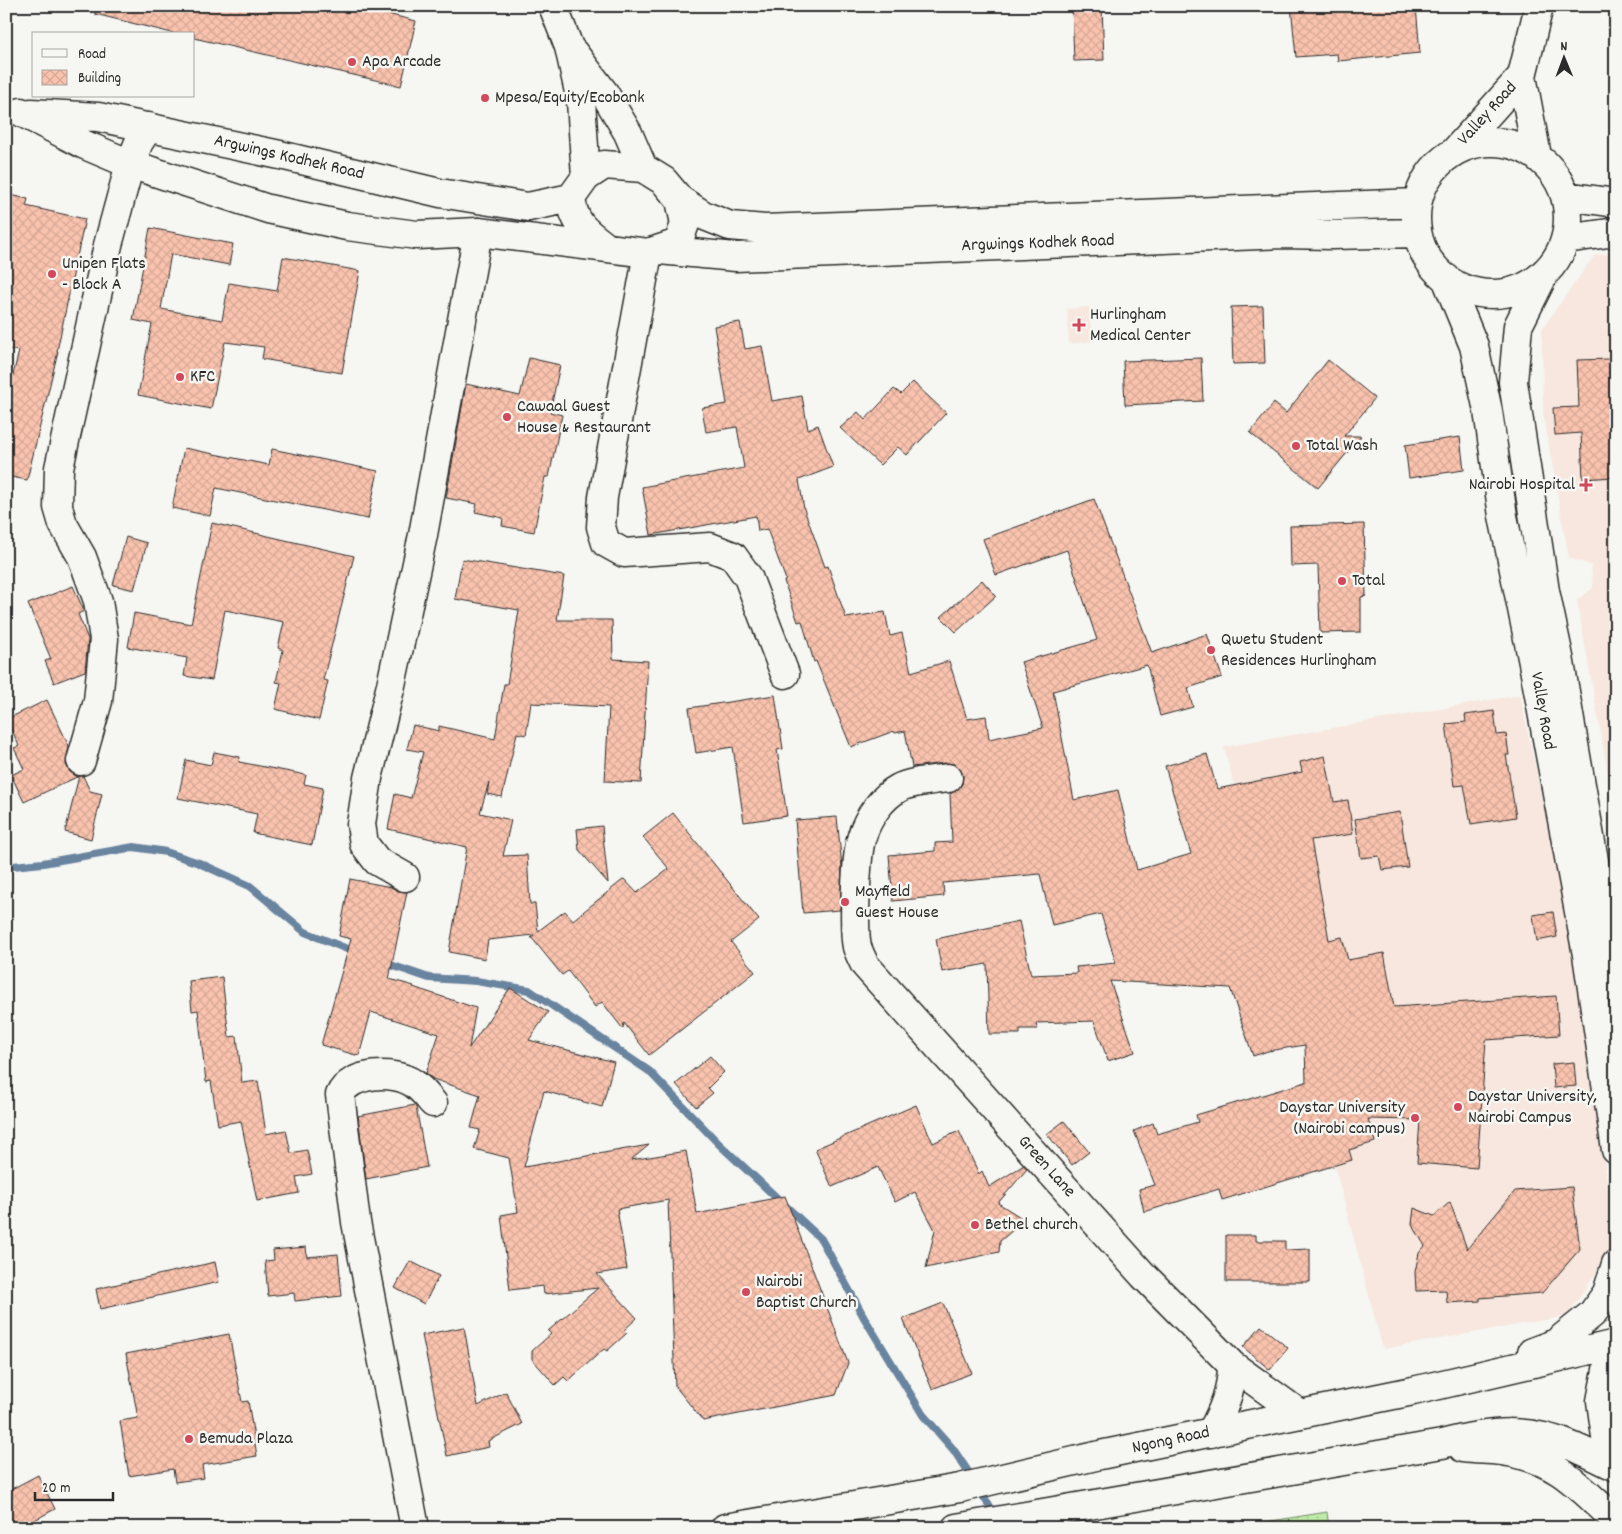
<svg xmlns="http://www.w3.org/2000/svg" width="1622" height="1534" font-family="Dekko,sans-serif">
  <defs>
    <pattern id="grass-dots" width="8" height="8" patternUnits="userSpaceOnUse" patternTransform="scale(1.25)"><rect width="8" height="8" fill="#bfeba8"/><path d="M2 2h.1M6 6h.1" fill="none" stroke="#a4ca91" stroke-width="1.8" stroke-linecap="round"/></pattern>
    <pattern id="building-cross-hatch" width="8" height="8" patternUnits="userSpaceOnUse" patternTransform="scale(1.25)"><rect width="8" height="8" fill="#fac3ae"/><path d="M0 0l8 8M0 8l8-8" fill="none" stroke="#d6a896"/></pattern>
  </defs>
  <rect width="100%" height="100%" fill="#f6f6f2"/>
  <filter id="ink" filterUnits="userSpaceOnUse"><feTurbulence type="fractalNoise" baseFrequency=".02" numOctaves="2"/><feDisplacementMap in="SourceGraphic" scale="10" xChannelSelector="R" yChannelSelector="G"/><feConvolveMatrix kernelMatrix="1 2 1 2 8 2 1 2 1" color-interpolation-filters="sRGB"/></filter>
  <g filter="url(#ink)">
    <path fill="#f7e7de" d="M1616,254V818L1577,600L1593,588L1591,565L1569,558L1543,412L1542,329L1595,255Z
      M1089,307L1092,341L1069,344L1067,309Z
      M1520,695L1578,969L1616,1245L1566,1316L1383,1349L1224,747Z"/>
    <path fill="url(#grass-dots)" stroke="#758b6a" d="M1327,1512L1329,1528H1228Z"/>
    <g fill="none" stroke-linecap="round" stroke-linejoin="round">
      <path stroke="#69849f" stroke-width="8" d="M6,865L13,866L43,863L134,847L166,852L199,863L250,886L305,932L357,953
        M382,962L429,978L476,981L529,990L649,1071L719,1144L821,1239L865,1319L923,1415L953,1449L973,1479
        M979,1489L995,1515"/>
    </g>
    <path fill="url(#building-cross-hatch)" stroke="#2b2b2b" d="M96,6H343L362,11L363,8L416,21L401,86L194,38V34H176L95,14Z
      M1072,6H1102L1104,60L1074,61Z
      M1291,6H1416L1420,53L1338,61L1337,54L1296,57Z
      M6,194L28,199L26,206L85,219L57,351H58L27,480L6,476V403L19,351L6,349Z
      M150,228L233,244L229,265L171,254L161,309L222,320L229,283L277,291L283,257L360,271L342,373L262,359L264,347L225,342L211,409L138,395L152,324L133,320Z
      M1263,306L1265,363L1233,364L1231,307Z
      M740,322L745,349L762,346L772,401L802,396L808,429L818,425L833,467L799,480L804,509L825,567L828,566L846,618L885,612L890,636L902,633L911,672L949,661L967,719L986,716L989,739L1043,728L1021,662L1097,640L1067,550L996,575L983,539L1094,499L1152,653L1207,634L1222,677L1188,688L1193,707L1160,716L1147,665L1053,691L1074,800L1118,790L1137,870L1191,854L1165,766L1207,754L1217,789L1302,772L1300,762L1325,756L1334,802L1348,800L1353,834L1311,840L1329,940L1342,937L1348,960L1384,953L1394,1007L1556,996L1559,1035L1486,1040L1477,1168L1417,1163L1420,1120L1368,1119L1375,1142L1349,1150L1352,1160L1222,1200L1219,1189L1144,1212L1139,1189L1155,1185L1134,1131L1153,1123L1157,1134L1198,1122L1196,1115L1306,1082L1305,1045L1268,1051L1253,1056L1230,988L1110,981L1135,1052L1108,1061L1094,1021L1036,1023L1037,1029H1020V1034H989L987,964L942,972L936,939L1019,921L1031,975L1077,973L1076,967L1116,963L1101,914L1052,925L1040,874L943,883L944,896L893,901L889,855L935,851V843L952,842L950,794L957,790L962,784L963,776L960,769L954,764L946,763L912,767L905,731L895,733L894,731L851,747L816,661L814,662L802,621L798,622L784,581L786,580L767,529L758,531L756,516L651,535L642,487L744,468L737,427L706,432L702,408L727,404L714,326Z
      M529,358L560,365L550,412L562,415L549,477H545L534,532L502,526L503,518L475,512L477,504L446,498L466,384L520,396Z
      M1201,358L1203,401L1125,405L1123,361Z
      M1609,359L1614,477L1583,479L1581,433L1555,435L1553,408L1579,407L1577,360Z
      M1328,360L1375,398L1344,436H1361L1318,488L1250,433L1274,403L1286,413Z
      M913,382L946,413L907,455L898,447L880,465L840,428L858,412L865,420L894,389L901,394Z
      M1460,437L1464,470L1409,478L1405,445Z
      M184,448L269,465L272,449L378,471L368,519L216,488L210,516L172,508Z
      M212,523L354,556L323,680L328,681L319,720L275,709L281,683L276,682L283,650L278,648L284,622L225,610L212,680L184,676L187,658L128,647L134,613L191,624Z
      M1364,524L1366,596L1361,597V632L1320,633L1318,565L1291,566L1290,526Z
      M126,537L147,543L134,590L113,585Z
      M462,559L564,576L557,620H612L613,659L648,661L641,783L605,781L609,707L531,703L526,735L517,733L502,797L487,794L489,782L480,813L511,820L503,856L527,855L530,904H535L538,931L565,911L573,920L624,879L637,893L669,869L643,837L673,813L759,920L731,942L755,972L649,1055L624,1023L623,1029L602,1002L595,1007L568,971L562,975L531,937L534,935L488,940L485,959L449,952L467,847L388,829L395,794L411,798L423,752L407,749L413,725L439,731V726L495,739L504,684H507L519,610L455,599Z
      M982,580L996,596L956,632L941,617Z
      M73,586L84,611L78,614L88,639L85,671L54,683L45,661L51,659L28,604Z
      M775,695L783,749L777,750L787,816L744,822L733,747L696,753L689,708Z
      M47,700L69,746L66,764L70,772L76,776H83L90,791L102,794L91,839L65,832L79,776L24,802L11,775L24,769L14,748L19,746L7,719Z
      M1494,711L1497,735L1506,734L1509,755H1506L1516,817L1471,824L1464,785L1454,786L1446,724L1466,722L1465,715Z
      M214,752L240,757L239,762L306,775L304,784L323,788L312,845L253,833L257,814L178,798L186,760L211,765Z
      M1400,812L1408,867L1382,870L1379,856L1361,858L1355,819Z
      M837,817L842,867L840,910L803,913L795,820Z
      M602,826L608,883L579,850L577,829Z
      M350,879L391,887L398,891L407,892L389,979L414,986L413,987L476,1008L469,1048L510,988L548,1012L529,1040L614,1062L602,1107L544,1091L524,1167L649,1145L631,1160L686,1151L697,1214L785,1196L848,1363L836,1395L703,1421L675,1386L668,1200L617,1209L627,1269L597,1274L637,1318L624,1330L627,1333L607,1351L604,1349L568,1381L564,1377L555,1385L532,1359V1351L551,1334L548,1331L598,1288L544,1294L543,1286L510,1290L501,1215L518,1212L509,1158L474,1149L480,1130L471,1128L480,1095L433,1079L426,1073L439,1034L371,1012L359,1056L321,1045L351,939L339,936Z
      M1553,912L1557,937L1537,941L1533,915Z
      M222,977L229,1037L237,1036L242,1083L258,1081L266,1134L286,1130L291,1153L307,1150L312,1174L296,1177L299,1193L257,1201L241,1121L218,1125L211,1081L206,1082L198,1010L192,1011L189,981Z
      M710,1056L724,1072L708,1088L713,1093L696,1107L676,1084Z
      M1574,1062L1576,1086L1554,1088L1552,1064Z
      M415,1105L416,1107L427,1167L366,1179L358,1116Z
      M916,1105L933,1143L959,1131L979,1174L982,1171L989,1187L1024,1165L1027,1169L998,1203L1025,1220L1000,1241L999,1252L926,1268L935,1230L915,1192L895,1202L878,1167L832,1187L815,1149Z
      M1064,1121L1089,1152L1072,1165L1047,1134Z
      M1572,1187L1580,1249L1542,1293L1480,1298V1301L1447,1303L1446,1290L1416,1291L1415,1272L1419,1253L1425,1246L1412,1224L1414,1208L1434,1216L1450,1202L1467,1249L1515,1191Z
      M1226,1235H1256V1241H1285V1250L1310,1249V1282H1226Z
      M306,1247L307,1257L338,1254L342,1296L295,1301L294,1293L268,1296L265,1261L274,1260L273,1250Z
      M410,1261L439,1276L424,1304L395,1288Z
      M215,1262L219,1282L100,1309L96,1289Z
      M943,1303L972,1373L932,1389L903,1319Z
      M1261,1326L1288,1348L1270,1370L1243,1347Z
      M464,1327L478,1406L506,1392L522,1424L488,1441L489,1447L447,1456L422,1335Z
      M229,1334L242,1402L248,1401L257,1456L202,1465L204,1478L175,1482L173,1469L129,1476L120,1421L138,1418L126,1354Z
      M38,1475L55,1509L20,1528H6V1492Z"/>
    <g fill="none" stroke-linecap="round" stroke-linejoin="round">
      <defs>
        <path id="street" d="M648,253L603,497L601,527L606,543L624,553L710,547L733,556L748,577L785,674
          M81,761L98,701L104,639L98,601L82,557L63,524L58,507L59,468L108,245L130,164L139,142L149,127
          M948,778C936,780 909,782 899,788C882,797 868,817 862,836C856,853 853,929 857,947C859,953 862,959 865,965L1143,1275L1232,1365L1300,1414
          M405,877L377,861L364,844L361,824L368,778L391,685L423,535L478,232
          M1211,1433C1223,1411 1232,1390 1232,1365
          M415,1528L356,1222L340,1095C350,1072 394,1070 413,1083C421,1088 427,1096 433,1103"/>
        <path id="secondary" d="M553,6L569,47L581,101L586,177
          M573,52L605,94L628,133L643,168
          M21,112L85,145L130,164L268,209L347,226L417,235L478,232L648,253L678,243L685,224L680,200L664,181L643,168L604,165L586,177L571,198C574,225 586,231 606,247
          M31,113L98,117L280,155L440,193L528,207L571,198
          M1416 218a76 76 0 1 1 152 0a76 76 0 1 1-152 0Z
          M1455,151L1522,76
          M1537,156L1522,76L1539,6
          M1566,196L1616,203
          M680,200L705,216L730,226L765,229L1417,203
          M1565,239L1616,232
          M659,250L736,257L1283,234L1332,235L1417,233
          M1545,272L1518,326L1513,382L1545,591L1559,657L1616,988
          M1446,278L1474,346L1488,411L1503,516L1533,663L1587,955L1616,1150
          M1616,1351L1608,1365L1601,1401L1606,1437L1616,1457
          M1532,1352L1556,1343L1592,1314L1607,1293L1616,1264
          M1463,1448C1480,1450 1497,1449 1514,1453C1562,1463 1581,1490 1616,1520
          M725,1528L960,1488L1100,1455L1413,1391L1616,1344
          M956,1528L1442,1444C1489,1431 1528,1427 1574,1447C1588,1453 1602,1460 1616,1467"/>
      </defs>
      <use href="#street" stroke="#2b2b2b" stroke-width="31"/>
      <use href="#secondary" stroke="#2b2b2b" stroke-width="31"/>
      <use href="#street" stroke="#f6f6f2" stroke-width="28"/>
      <use href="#secondary" stroke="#f6f6f2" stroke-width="28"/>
    </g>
  </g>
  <g fill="#d1495b" stroke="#f6f6f2" stroke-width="2">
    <circle cx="352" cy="62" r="5"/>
    <circle cx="485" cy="98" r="5"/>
    <circle cx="52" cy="274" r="5"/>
    <path d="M1076.5 317.5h5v5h5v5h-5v5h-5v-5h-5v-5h5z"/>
    <circle cx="180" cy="377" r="5"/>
    <circle cx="507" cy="417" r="5"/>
    <circle cx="1296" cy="446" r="5"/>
    <path d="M1583.5 477.5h5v5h5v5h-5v5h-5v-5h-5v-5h5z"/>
    <circle cx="1342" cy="581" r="5"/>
    <circle cx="1211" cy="650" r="5"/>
    <circle cx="845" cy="902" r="5"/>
    <circle cx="1458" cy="1107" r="5"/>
    <circle cx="1415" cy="1118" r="5"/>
    <circle cx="975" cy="1225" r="5"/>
    <circle cx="746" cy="1292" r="5"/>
    <circle cx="189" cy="1439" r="5"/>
  </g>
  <g text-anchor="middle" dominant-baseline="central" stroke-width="5" stroke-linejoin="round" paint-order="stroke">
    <g font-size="18" fill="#2b2b2b" stroke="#f6f6f2" text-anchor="start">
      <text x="362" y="62">Apa Arcade</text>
      <text x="495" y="98">Mpesa/Equity/Ecobank</text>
      <text x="62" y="264">Unipen Flats<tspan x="62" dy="21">- Block A</tspan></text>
      <text x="1090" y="315">Hurlingham<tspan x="1090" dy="21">Medical Center</tspan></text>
      <text x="190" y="377">KFC</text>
      <text x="517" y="407">Cawaal Guest<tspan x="517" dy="21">House &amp; Restaurant</tspan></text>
      <text x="1306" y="446">Total Wash</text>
      <text x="1575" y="485" text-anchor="end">Nairobi Hospital</text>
      <text x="1352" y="581">Total</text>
      <text x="1221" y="640">Qwetu Student<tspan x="1221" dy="21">Residences Hurlingham</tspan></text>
      <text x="855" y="892">Mayfield<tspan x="855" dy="21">Guest House</tspan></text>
      <text x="1468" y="1097">Daystar University,<tspan x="1468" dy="21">Nairobi Campus</tspan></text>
      <text x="1405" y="1108" text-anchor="end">Daystar University<tspan x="1405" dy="21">(Nairobi campus)</tspan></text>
      <text x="985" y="1225">Bethel church</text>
      <text x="756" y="1282">Nairobi<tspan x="756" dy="21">Baptist Church</tspan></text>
      <text x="199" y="1439">Bemuda Plaza</text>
    </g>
    <g font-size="18" fill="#2b2b2b" stroke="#f6f6f2">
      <text transform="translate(1488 114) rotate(-48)">Valley Road</text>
      <text transform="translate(289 158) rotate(13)">Argwings Kodhek Road</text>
      <text transform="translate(1038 244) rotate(-2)">Argwings Kodhek Road</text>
      <text transform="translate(1542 711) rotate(80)">Valley Road</text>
      <text transform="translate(1046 1167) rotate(48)">Green Lane</text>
      <text transform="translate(1171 1441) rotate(-12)">Ngong Road</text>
    </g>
  </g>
  <rect width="1622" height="1534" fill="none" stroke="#f6f6f2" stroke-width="25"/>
  <rect x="12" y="12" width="1597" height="1509" fill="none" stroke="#2b2b2b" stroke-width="2" filter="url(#ink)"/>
  <rect x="32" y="32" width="162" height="65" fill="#f6f6f2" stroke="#a5a5a2"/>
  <rect x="42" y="49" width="25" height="8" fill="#f6f6f2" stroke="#a5a5a2"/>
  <text x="78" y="58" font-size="15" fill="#2b2b2b">Road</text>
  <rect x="42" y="70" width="25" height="15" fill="url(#building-cross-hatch)" stroke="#a5a5a2"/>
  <text x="78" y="82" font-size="15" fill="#2b2b2b">Building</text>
  <g transform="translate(1564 58) rotate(359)" stroke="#f6f6f2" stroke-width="4" paint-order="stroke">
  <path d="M0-4L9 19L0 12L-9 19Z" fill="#2b2b2b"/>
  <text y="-8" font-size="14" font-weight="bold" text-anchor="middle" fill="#2b2b2b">N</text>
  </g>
  <path d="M35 1492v8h78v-8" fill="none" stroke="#2b2b2b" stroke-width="2.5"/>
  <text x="42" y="1492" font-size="15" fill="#2b2b2b" stroke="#f6f6f2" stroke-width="4" paint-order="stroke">20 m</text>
</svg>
